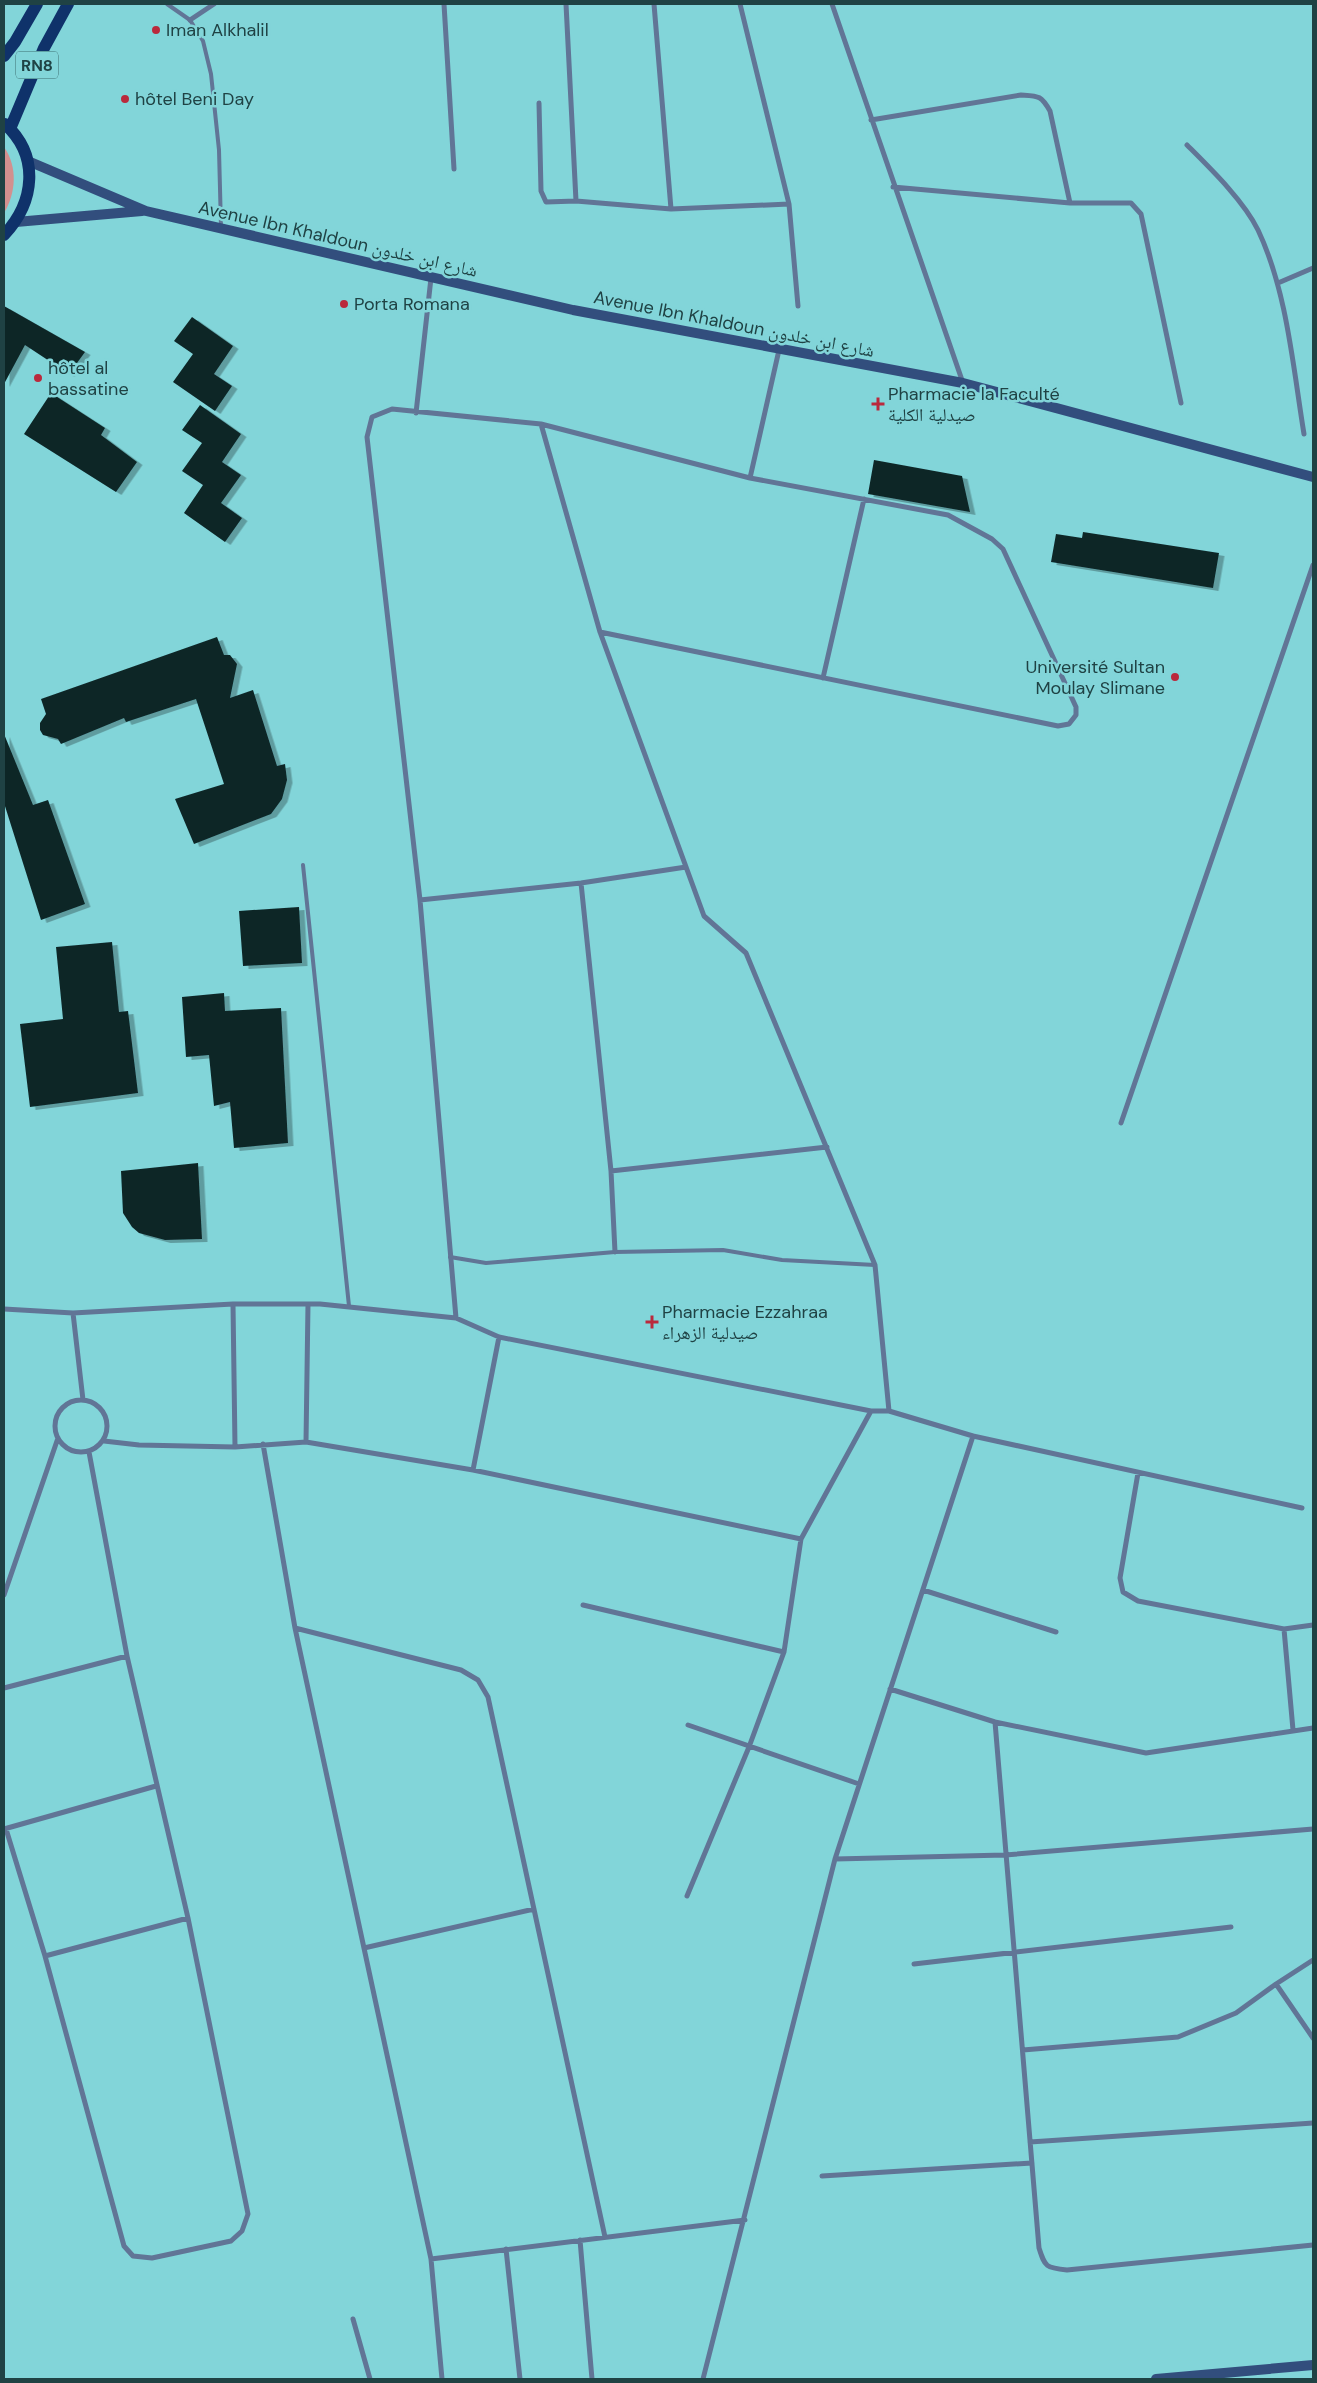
<svg xmlns="http://www.w3.org/2000/svg" width="1317" height="2383" font-family="'DM Sans','Noto Naskh Arabic',sans-serif">
  <defs>
    <filter id="shadow"><feDropShadow dx="5.5" dy="3" stdDeviation="0" flood-color="#0004"/></filter>
  </defs>
  <rect width="100%" height="100%" fill="#82d5d9"/>
  <path fill="#d2908f" d="M4,147C18,167 16,193 4,213Z"/>
  <path fill="#0c2628" filter="url(#shadow)" d="M4,306L85,352L69,374L25,345L4,384Z
    M192,317L233,346L214,374L232,386L215,411L173,382L193,354L174,341Z
    M51,393L105,428L101,435L137,462L116,492L24,434Z
    M200,405L241,434L222,462L241,475L221,503L242,518L225,542L184,513L203,485L182,471L202,443L182,430Z
    M874,460L962,476L970,512L868,494Z
    M1083,532L1219,553L1213,588L1051,562L1056,534L1082,538Z
    M217,637L224,655H230L237,664L230,698L253,690L277,766L285,764L287,780L282,799L271,814L194,844L175,799L224,784L196,699L126,722L124,718L61,744L58,739L43,735L40,730V723L46,714L41,699Z
    M4,734L33,805L48,800L85,904L41,920L4,803Z
    M299,907L302,963L243,966L239,911Z
    M112,942L119,1012L128,1011L138,1093L30,1107L20,1024L63,1019L56,947Z
    M224,993L225,1011L281,1008L288,1143L234,1148L230,1102L214,1106L209,1055L186,1057L182,997Z
    M198,1163L202,1239L165,1240L139,1233L132,1227L123,1213L121,1171Z"/>
  <g fill="none" stroke-linecap="round" stroke-linejoin="round">
    <path stroke="#617596" stroke-width="4" d="M167,4L190,20L203,41L211,74L219,150L221,227
      M303,865L349,1306
      M450,1257L486,1263L615,1252L723,1250L782,1260L875,1265"/>
    <path stroke="#617596" stroke-width="5" d="M444,4L454,169
      M566,4L576,201
      M654,4L671,209
      M740,4L789,204L798,306
      M832,4L963,383
      M190,20L214,4
      M539,103L541,191L546,202L576,201L671,209L789,204
      M871,120L1021,95C1038,96 1041,95 1050,111L1070,203L893,187
      M1187,145C1210,168 1244,201 1258,230C1287,291 1293,367 1304,434
      M1070,203H1131L1141,214L1181,403
      M1278,283L1313,268
      M416,413L431,278
      M541,424L600,632L704,916L746,953L875,1265L889,1411
      M750,478L779,350
      M823,678L864,499
      M581,883L611,1171
      M420,900L581,883L686,867
      M1121,1123L1313,565
      M615,1252L611,1171L827,1147
      M233,1304L235,1447
      M4,1309L73,1313L233,1304H320L456,1318L499,1337L871,1411H889L973,1436L1302,1508
      M73,1313L83,1400
      M456,1318L420,900L367,437L372,417L392,409L541,424L750,478L948,515L992,539L1003,549L1076,707V715L1069,724L1058,726L600,632
      M55 1426a26 26 0 1 1 52 0a26 26 0 1 1-52 0Z
      M104,1441L139,1445L235,1447L306,1442L473,1470L499,1337
      M306,1442L308,1304
      M263,1444L295,1628L431,2259L442,2379
      M473,1470L801,1539
      M1138,1473L1120,1578L1123,1592L1138,1601L1284,1629L1313,1625
      M923,1590L1056,1632
      M4,1595L58,1438
      M583,1605L784,1652
      M295,1628L461,1670L478,1680L488,1697L605,2237
      M1284,1629L1293,1730
      M4,1688L127,1656
      M890,1689L995,1722L1146,1753L1313,1728
      M995,1722L1039,2248C1045,2267 1046,2268 1067,2270L1313,2245
      M688,1725L859,1784
      M4,1829L156,1786
      M6,1829L45,1956L124,2246L133,2256L152,2258L231,2241L242,2231L248,2214L188,1918L127,1656L89,1452
      M835,1859L1005,1855L1313,1829
      M687,1896L749,1747L784,1652L801,1539L871,1411
      M364,1948L534,1909
      M45,1956L188,1918
      M914,1964L1231,1927
      M1276,1984L1313,2038
      M1023,2050L1178,2037L1236,2013L1276,1984L1313,1960
      M1030,2142L1313,2123
      M822,2176L1032,2163
      M580,2240L592,2379
      M506,2249L520,2379
      M431,2259L745,2220
      M353,2319L370,2379
      M703,2379L835,1859L973,1436"/>
    <path stroke="#324e7d" stroke-width="10" d="M28,161L146,211L573,310L963,383L1313,477
      M16,222L142,211
      M1156,2379L1313,2365"/>
    <path stroke="#0f326a" stroke-width="12" d="M4,56L15,42L37,4
      M10,129L44,48L68,4
      M4,235C35,202 40,156 5,124"/>
  </g>
  <g fill="#ba293c" stroke="#82d5d9" stroke-width="2">
    <circle cx="156" cy="30" r="5"/>
    <circle cx="125" cy="99" r="5"/>
    <circle cx="344" cy="304" r="5"/>
    <circle cx="38" cy="378" r="5"/>
    <path d="M875.5 396.5h5v5h5v5h-5v5h-5v-5h-5v-5h5z"/>
    <circle cx="1175" cy="677" r="5"/>
    <path d="M649.5 1314.5h5v5h5v5h-5v5h-5v-5h-5v-5h5z"/>
  </g>
  <g text-anchor="middle" dominant-baseline="central" stroke-width="5" stroke-linejoin="round" paint-order="stroke">
    <rect fill="#82d5d9" stroke="#3d6e71" stroke-width="1" x="16" y="51.5" width="42" height="27" rx="4"/>
    <g font-size="16" font-weight="bold" fill="#1f4244">
      <text x="37" y="65">RN8</text>
    </g>
    <g font-size="18" fill="#1f4244" stroke="#82d5d9" text-anchor="start">
      <text x="166" y="30">Iman Alkhalil</text>
      <text x="135" y="99">hôtel Beni Day</text>
      <text x="354" y="304">Porta Romana</text>
      <text x="48" y="368">hôtel al<tspan x="48" dy="21">bassatine</tspan></text>
      <text x="888" y="394">Pharmacie la Faculté<tspan x="888" dy="21">صيدلية الكلية</tspan></text>
      <text x="1165" y="667" text-anchor="end">Université Sultan<tspan x="1165" dy="21">Moulay Slimane</tspan></text>
      <text x="662" y="1312">Pharmacie Ezzahraa<tspan x="662" dy="21">صيدلية الزهراء</tspan></text>
    </g>
    <g font-size="18" fill="#1f4244" stroke="#82d5d9">
      <text transform="translate(338 239) rotate(13)">Avenue Ibn Khaldoun شارع ابن خلدون</text>
      <text transform="translate(734 324) rotate(11)">Avenue Ibn Khaldoun شارع ابن خلدون</text>
    </g>
  </g>
  <rect width="1317" height="2383" fill="none" stroke="#1f4244" stroke-width="10"/>
</svg>
